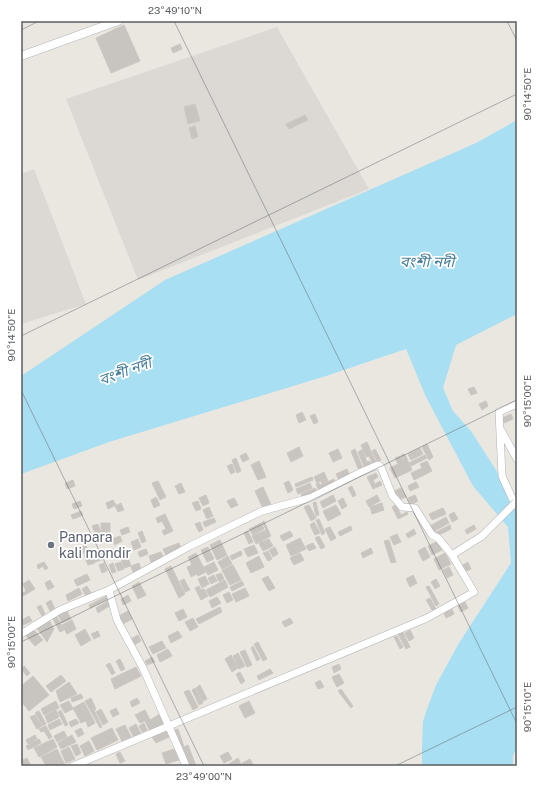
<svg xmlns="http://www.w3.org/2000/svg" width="538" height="787" font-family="'Public Sans','Noto Sans Bengali',sans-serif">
  <rect width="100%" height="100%" fill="#eae7e1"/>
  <path fill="#dcd9d5" d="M277,27L369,189L138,280L66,99Z
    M34,169L86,304L21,324V174Z"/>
  <path fill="#a8dff3" d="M517,120V314L456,345L443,388L453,411L471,431L517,503V746L513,756V766H422V746L423,721L427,709L436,685L459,643L511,563L508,527L473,486L426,397L406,349L326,376L109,442L21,474V376L165,280L476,143Z"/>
  <path fill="#c8c4c0" stroke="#cec7c0" d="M124,25L140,61L111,73L96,38Z
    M180,44L182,49L173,53L171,48Z
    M195,104L200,121L188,124L184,107Z
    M305,115L308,120L289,129L286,124Z
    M195,126L198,137L192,139L189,128Z
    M474,387L477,393L471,395L468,389Z
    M486,401L488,406L482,410L479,404Z
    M302,412L306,420L299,423L296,415Z
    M315,414L318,422L314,424L310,416Z
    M511,414L513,419L504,423L502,418Z
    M367,442L377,465L374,466L369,456L366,457L361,445Z
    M427,444L433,457L429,460L422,447Z
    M299,447L303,456L291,462L287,453Z
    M420,448L423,454L411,460L408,454Z
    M338,449L342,458L333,462L329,453Z
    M355,449L364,471L360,473L351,451Z
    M375,449L381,460L377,461L372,451Z
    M362,450L367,462L370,461L372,466L365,469L358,452Z
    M246,453L249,459L243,462L240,456Z
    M405,454L412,470L395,478L390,468L398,464L395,458L400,456L403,461H404L401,455Z
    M425,455L427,458L411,466L409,463Z
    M236,458L241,471L237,473L232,460Z
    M259,461L266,477L258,480L251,465Z
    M427,461L432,471L414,480L411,473L422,468L420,464Z
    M232,464L235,472L231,474L227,466Z
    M347,469L352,480L341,485L336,474Z
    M324,472L328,481L322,484L321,481L317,483L314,477Z
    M376,473L378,477L373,480L375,484L380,481L382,485L373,489L367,477Z
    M312,477L313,480L296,487L295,484Z
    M334,479L336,486L320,493L316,484L319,483L320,485Z
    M73,480L75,486L67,489L65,483Z
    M158,481L166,497L160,500L152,483Z
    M289,481L293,490L288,493L284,483Z
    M416,482L419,487L410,491L408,486Z
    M181,483L185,492L179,494L175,486Z
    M310,483L312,488L298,494L296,489Z
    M352,486L356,495L353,497L348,488Z
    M263,487L273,509L265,513L255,491Z
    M315,488L317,491L303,498L301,494Z
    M401,488L406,497L399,500L394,491Z
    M206,495L209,503L203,506L199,498Z
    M333,495L336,501L323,508L320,502Z
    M377,495L380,501L369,507L366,501Z
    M415,495L418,501L411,505L408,498Z
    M156,497L160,505L154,508L151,500Z
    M234,498L238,505L231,508L227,501Z
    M343,498L347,506L342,509L338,501Z
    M113,500L116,505L108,509L106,503Z
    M80,501L82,506L74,509L72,504Z
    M198,501L201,509L196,511L192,503Z
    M316,502L319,515L316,516L313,503Z
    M121,503L124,510L118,512L115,506Z
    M382,503L384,510L372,514L370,507Z
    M309,505L316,518L311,521L304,507Z
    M336,505L341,514L328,521L323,511Z
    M396,505L401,515L407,512L408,514L398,519L392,507Z
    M209,507L213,516L207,519L203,510Z
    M443,508L446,514L432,520L429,514Z
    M81,511L83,515L73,519L71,515Z
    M454,512L458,519L452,522L449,515Z
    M165,514L173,531L164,535L162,531L166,529L162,521L158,523L156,518Z
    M446,517L449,523L429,534L426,528Z
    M214,518L216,522L205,527L203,522Z
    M319,519L325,533L322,535L316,520Z
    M264,521L271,536L256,544L252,536L266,530L262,522Z
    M200,522L203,530L199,532L195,524Z
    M314,522L320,533L315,535L310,525Z
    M101,523H110V536H101Z
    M261,523L264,529L253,535L249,529Z
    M98,524L101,533L96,535L92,526Z
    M450,525L451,529L431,539L430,535Z
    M474,525L476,529L467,534L465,530Z
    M351,526L352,530L340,536L338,532Z
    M128,527L130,532L122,535L120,530Z
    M330,527L336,538L331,541L325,529Z
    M414,529L416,534L408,538L406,534Z
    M142,531L146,541L142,543L138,533Z
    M248,531L253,542L249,544L244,533Z
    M290,531L293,536L283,541L280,536Z
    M397,534L401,542L394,545L390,537Z
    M120,536L122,541L115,545L112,539Z
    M319,536L325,547L321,549L315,538Z
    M300,538L306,549L291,556L286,545Z
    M138,539L141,547L134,550L131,542Z
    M269,539L273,546L263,551L259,543Z
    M220,540L227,555L217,560L210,545Z
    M389,540L396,562L391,563L384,541Z
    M438,541L442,550L432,555L428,546Z
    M179,543L183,553L168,560L163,549Z
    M313,543L316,548L309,551L306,546Z
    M86,545L88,551L82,554L79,548Z
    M254,545L258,553L248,557L244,549Z
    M208,547L214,559L207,562L201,550Z
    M275,547L278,554L273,557L269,550Z
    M425,547L430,557L423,561L418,551Z
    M371,548L373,553L363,558L361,553Z
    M146,549L148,554L140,557L138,552Z
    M241,551L242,555L232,560L230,556Z
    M268,551L272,559L268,561L263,553Z
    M102,552L104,559L95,562L93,556Z
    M161,552L166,563L153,568L149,556Z
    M91,553L95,563L88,565L84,555Z
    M196,553L206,572L198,576L197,574L191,577L187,567L192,565L188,557Z
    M300,553L304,560L294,565L290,558Z
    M445,553L451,564L439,570L434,559Z
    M228,556L232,564L222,569L218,562Z
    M259,556L264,567L251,573L246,563Z
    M128,557L131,566L124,568L121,559Z
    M44,562L48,568L45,570L43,566L38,569L37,565Z
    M121,562L124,569L118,571L115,564Z
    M214,562L218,570L208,575L204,567Z
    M468,562L471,569L464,572L461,566Z
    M104,563L107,571L102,573L99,565Z
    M113,563L116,572L112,573L109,565Z
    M139,563L141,569L133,572L131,566Z
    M233,565L241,580L230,585L222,570Z
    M171,566L185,594L179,598L165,569Z
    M449,567L453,575L447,578L443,570Z
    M221,573L224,579L219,582L216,575Z
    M87,574L90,580L77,586L74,580Z
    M214,575L217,581L211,584L208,578Z
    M413,575L417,583L410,587L406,579Z
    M205,576L209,584L202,588L198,579Z
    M268,576L275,588L269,591L262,579Z
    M184,579L190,590L185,592L180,581Z
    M436,579L440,586L435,589L431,582Z
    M29,580L35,589L23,596L21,594L26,591L23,584Z
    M50,580L54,587L48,590L45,583Z
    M225,580L228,587L210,597L206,590Z
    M242,581L244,585L232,591L230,587Z
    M139,582L146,595L138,599L132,586Z
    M87,586L91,593L86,596L82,589Z
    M199,586L201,590L204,589L208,596L201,600L195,588Z
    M429,586L439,604L436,606L426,587Z
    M79,588L82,594L68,601L66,595Z
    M245,588L249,596L236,602L232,594Z
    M229,592L233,600L227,603L223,595Z
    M128,595L131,601L123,605L121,599Z
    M107,596L108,599L90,608L89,605Z
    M217,597L221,603L212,608L209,601Z
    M430,598L436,609L432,610L426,600Z
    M51,600L55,609L50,611L46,603Z
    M108,601L111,605L98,613L96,608Z
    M465,602L468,608L461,612L458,606Z
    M41,605L45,614L42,616L37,607Z
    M220,607L222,612L199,624L196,619Z
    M183,609L187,617L179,621L175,613Z
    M452,609L454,614L446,618L444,613Z
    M67,611L71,619L62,623L58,615Z
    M128,611L132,619L121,625L117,617Z
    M29,616L32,621L23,625L21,621Z
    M57,617L64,630L60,632L53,619Z
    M193,618L198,627L190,631L185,622Z
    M290,618L293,623L285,627L282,622Z
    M49,620L54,629L47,642L36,627Z
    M72,620L76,629L67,634L62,625Z
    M33,629L43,640L35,646L26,636Z
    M85,629L91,640L81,646L75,635Z
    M410,630L414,638L409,641L405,633Z
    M98,631L100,636L94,639L91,634Z
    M178,631L182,637L171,643L168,636Z
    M403,632L410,647L406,649L398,634Z
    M138,635L141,641L132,646L129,640Z
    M397,636L403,647L400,649L394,637Z
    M162,641L166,648L153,654L149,647Z
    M258,642L267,659L263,661L254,644Z
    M253,646L260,659L257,661L251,648Z
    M168,649L172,656L160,662L157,655Z
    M245,650L252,665L247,667L240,652Z
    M238,653L245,666L239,669L233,656Z
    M231,655L238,668L232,672L225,659Z
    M152,657L155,662L147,665L145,661Z
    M120,659L125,669L121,671L116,661Z
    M110,663L115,673L112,675L106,665Z
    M339,664L341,669L334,673L332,667Z
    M24,666L30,673L27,676L21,669Z
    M136,667L141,676L115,689L111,679Z
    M270,669L273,673L259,680L257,676Z
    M240,672L245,681L241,684L236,674Z
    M339,674L344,683L337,687L332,677Z
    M61,675L66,681L51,692L46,686Z
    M33,676L49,695L29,711L21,701V686Z
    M320,680L324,687L318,689L315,683Z
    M69,682L77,694L60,702L56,691Z
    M200,685L207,699L203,701L196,688Z
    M195,688L203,703L199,705L192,690Z
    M341,689L353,706L351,708L338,691Z
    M189,690L198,707L193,710L184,692Z
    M81,694L83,698L72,702L71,698Z
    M91,698L96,709L94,710L102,727L100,728L85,701Z
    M137,698L140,703L132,707L130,702Z
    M56,701L59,708L44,715L41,709Z
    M69,701L73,709L65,713L60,705Z
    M249,701L255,713L245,718L239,706Z
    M84,702L95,723L88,727L86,721L81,723L73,708Z
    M116,708L119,714L113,717L110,711Z
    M101,709L108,722L103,725L96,712Z
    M56,710L59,717L48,723L45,716Z
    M61,710L68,725L65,726L58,712Z
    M145,710L150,720L160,714L165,723L150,731L145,721L140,723L135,715Z
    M39,711L46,724L43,726L35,713Z
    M35,715L42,726L37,729L30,717Z
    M59,719L62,724L50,730L48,725Z
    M76,719L79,723L71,727L69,722Z
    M144,723L147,730L142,732L139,726Z
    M136,724L141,734L134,738L129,728Z
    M125,725L131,737L122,741L116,729Z
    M46,726L52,737L49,739L44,731L41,732L39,729Z
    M81,728L84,734L78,737L75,731Z
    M112,728L118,740L97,750L91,738Z
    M178,729L184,747L188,745L196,766H188L174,730Z
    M166,730L169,737L156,743L152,737Z
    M64,731L67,737L57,742L54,736Z
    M35,735L37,739L28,744L26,740Z
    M72,735L76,742L61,749L58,743Z
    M39,739L41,743L28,750L26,746Z
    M53,739L57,747L39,757L34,748Z
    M89,741L94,751L85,756L80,746Z
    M77,744L81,753L76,756L71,746Z
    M69,747L75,759L66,763L61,751Z
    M57,749L65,765L46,766L41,757Z
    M174,749L179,760L166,764L162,753Z
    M120,752L125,761L120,763L116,754Z
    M228,752L232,759L224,763L220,756Z
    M27,758L31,766H22L21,761Z
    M238,758L242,766H238L236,764L234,766H226Z
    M250,759L254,766H243L242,763Z"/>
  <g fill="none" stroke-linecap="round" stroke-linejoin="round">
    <defs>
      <path id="minor" d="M517,404L499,412L502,476L512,498L517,505
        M501,430L517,459
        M109,590L117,620L143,668L181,754L186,766
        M21,634L60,610L109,590L190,546L262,511L310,498L359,473L378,465L381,467L392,495L402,507L415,508L432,535L438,538L452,555L482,536
        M73,766L427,618L474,592L452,555"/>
      <path id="tertiary" d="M21,56L118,21"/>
    </defs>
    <use href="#minor" stroke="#b1b4b7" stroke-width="8"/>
    <use href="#tertiary" stroke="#b1b4b7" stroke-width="9"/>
    <use href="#minor" stroke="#fff" stroke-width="7"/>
    <use href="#tertiary" stroke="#fff" stroke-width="8"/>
    <defs>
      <path id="minor-bridge" d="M482,536L516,502"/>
    </defs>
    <use href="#minor-bridge" stroke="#b1b4b7" stroke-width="8" stroke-linecap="butt"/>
    <use href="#minor-bridge" stroke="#fff" stroke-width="7"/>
  </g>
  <path fill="none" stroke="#595d60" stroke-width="1" stroke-opacity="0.45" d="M174,21L517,724M507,21L517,41M21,30L39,21M21,336L517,94M21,390L204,766M21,642L517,400M395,766L517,707"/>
  <circle fill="#6b7280" stroke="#fff" stroke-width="1.5" cx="51" cy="545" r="4"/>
  <g text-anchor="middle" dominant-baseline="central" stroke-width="3.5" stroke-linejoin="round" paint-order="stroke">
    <g font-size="14" fill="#5b616d" stroke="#fff" text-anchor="start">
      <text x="59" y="537">Panpara<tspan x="59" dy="16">kali mondir</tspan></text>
    </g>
    <g font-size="15" font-style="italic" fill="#477d99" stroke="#fff">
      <text x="427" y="261">বংশী নদী</text>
      <text transform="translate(125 371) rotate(-20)">বংশী নদী</text>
    </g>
  </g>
  <rect width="538" height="787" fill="none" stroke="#ffffff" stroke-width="44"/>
  <rect x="22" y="22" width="494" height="743" fill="none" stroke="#595d60" stroke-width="1.5"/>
  <g font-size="10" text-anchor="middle" fill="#595d60">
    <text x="175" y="14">23°49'10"N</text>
    <text transform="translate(527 94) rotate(-90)" y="4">90°14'50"E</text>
    <text transform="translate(11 335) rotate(-90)" y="4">90°14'50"E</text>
    <text transform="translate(527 401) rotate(-90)" y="4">90°15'00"E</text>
    <text transform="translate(11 642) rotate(-90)" y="4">90°15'00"E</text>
    <text transform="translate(527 707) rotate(-90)" y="4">90°15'10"E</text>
    <text x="204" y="780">23°49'00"N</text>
  </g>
</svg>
